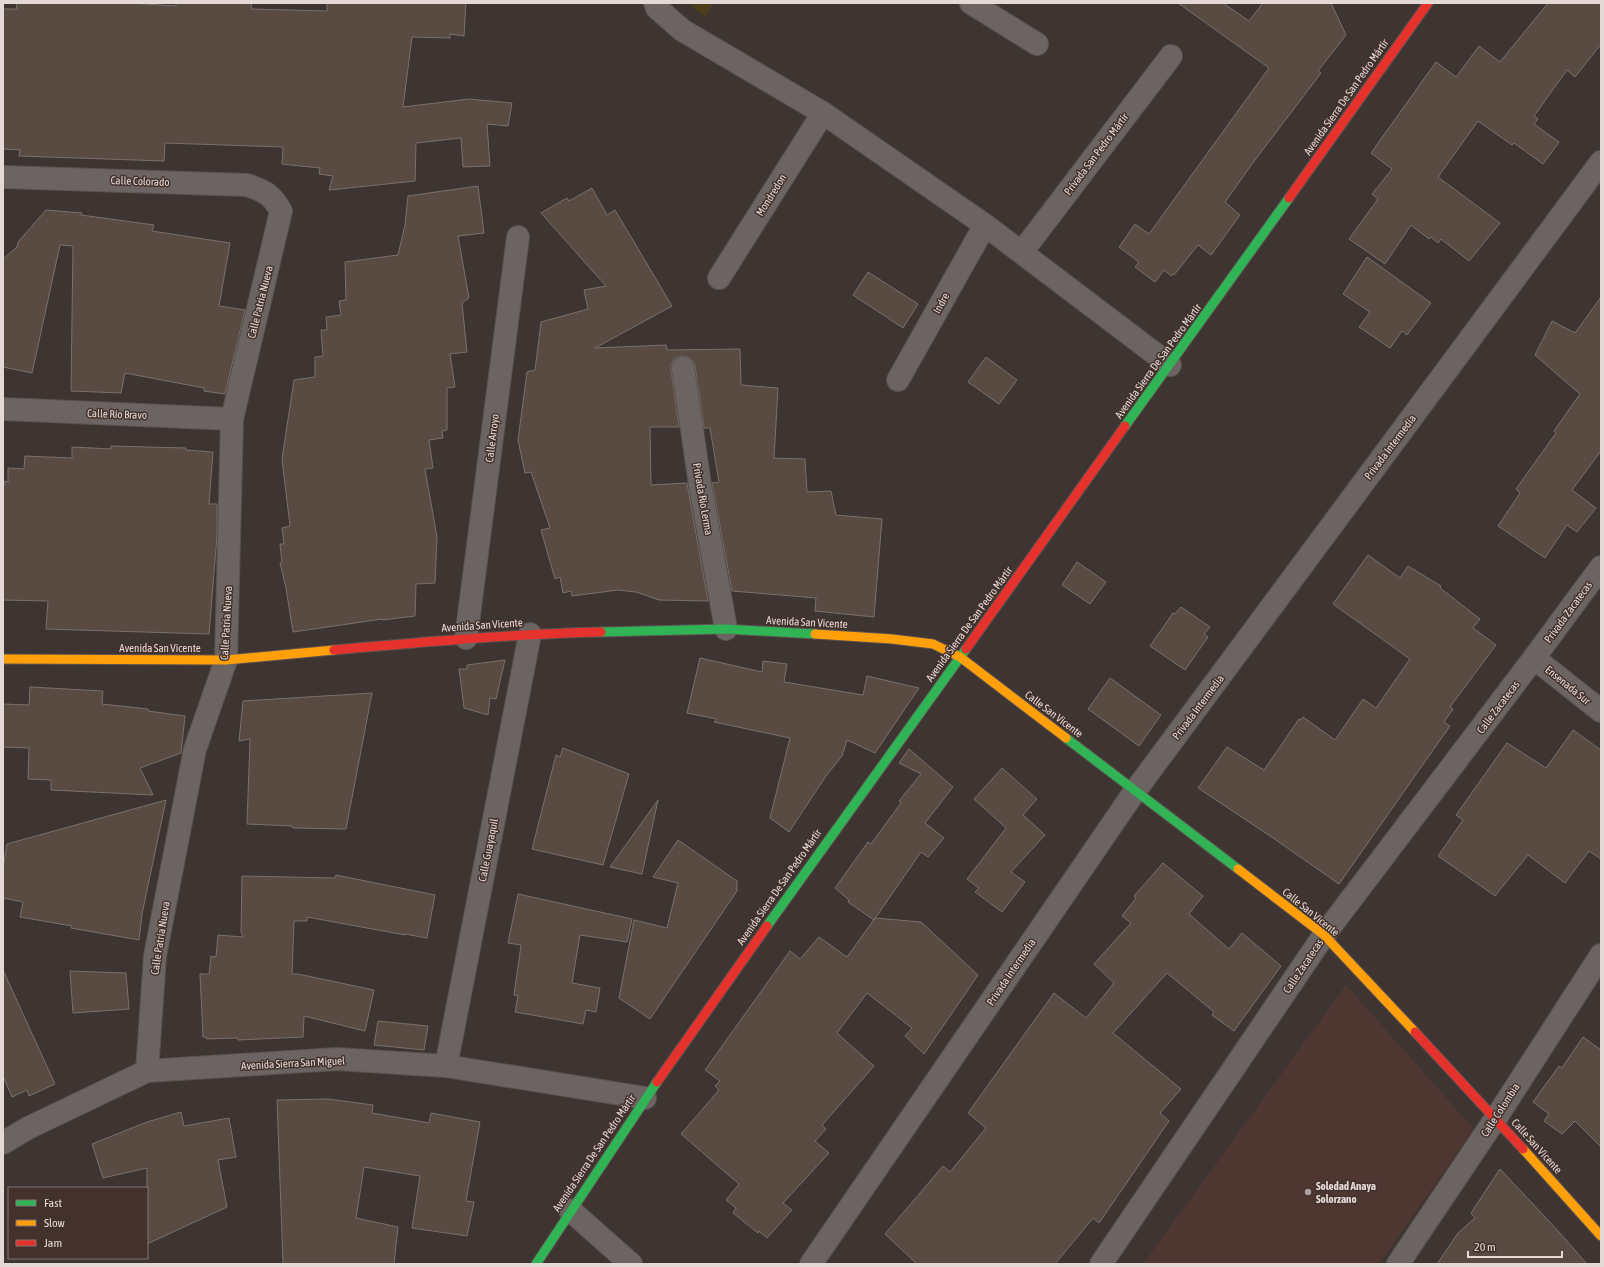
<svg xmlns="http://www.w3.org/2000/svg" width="1604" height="1267" font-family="'Asap Condensed',sans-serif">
  <rect width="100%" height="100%" fill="#3e3431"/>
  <path fill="#4e3731" d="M1346,985L1474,1129L1379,1264H1143Z"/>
  <path fill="#4c3e19" d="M689,3H713L705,17Z"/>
  <path fill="#594b41" stroke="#79716d" d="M16,3H130L176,6V3H252L251,9L327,11V3H466L464,36L450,34V38L412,37L403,107L469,99L512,103L508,126L487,124L490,166L463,167L461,138L416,143L415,181L329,190L333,176L319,174L320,168L282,164L283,147L165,143L164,161L19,156L20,150L3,149V9H17Z
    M1178,3H1223L1249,21L1263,3H1331L1346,35L1318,71L1321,73L1252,164L1225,202L1240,215L1211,255L1198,245L1174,275L1173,274L1171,276L1164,270L1155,282L1135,267L1139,262L1119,247L1135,224L1149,234L1269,68Z
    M1548,3H1601V44L1575,77L1567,70L1534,116L1538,119L1534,124L1559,142L1543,164L1514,143L1512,145L1478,121L1438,177L1500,223L1469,261L1441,239L1438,243L1431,237L1429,239L1411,225L1385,264L1349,239L1378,199L1372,194L1392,169L1371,153L1436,62L1456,77L1479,46L1500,62Z
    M478,186L484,233L458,236L469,298L462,303L467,352L450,354L455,387L447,388V430L442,431L443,438L429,440L433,468L425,469L437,537L435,583L416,584L415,616L382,620V619L293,632L286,588L280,563H282L280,544H284L282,528L290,526L282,459L294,380L315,377V357L323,356L321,330H327L326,317L341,315L339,301L346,300L345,262L398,255L405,225L408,196Z
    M592,188L607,215L615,210L672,306L595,348L666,345L667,350L740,349L741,385L778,388L774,458L805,459L807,492L831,491L836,515L882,519L874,617L815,611L816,598L732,591L712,483L719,482L710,428H704L695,366L693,361L688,357L682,356L675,358L671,364V369L679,427H650L651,485L687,483L708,601L659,600L636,592L618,590L572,596L571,591L563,593L560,577L555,579L541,530L550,528L531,472L525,473L518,440L527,372L535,370L541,322L588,309L584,290L606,286L541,213L567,198L569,201Z
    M46,210L82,213L81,215L154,225L152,231L230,243L219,306L245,310L225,394L204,391V388L125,373L121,393L71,391L73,246L60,245L32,373L3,367V259L17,247L18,242Z
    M1367,257L1431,303L1407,335L1402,331L1390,348L1359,327L1370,312L1343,294Z
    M868,272L918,304L903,328L853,295Z
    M1601,297V451L1572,490L1596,508L1577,532L1567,525L1545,558L1498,526L1520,493L1516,489L1556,433L1554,431L1580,394L1535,355L1552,321L1575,333Z
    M986,357L1017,380L999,404L968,382Z
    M111,446L186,448V450L213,452L209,504H217V536L209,634L46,629L48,601L3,600V485H4L5,481L8,482V468L24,469L25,456L72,458V447L111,449Z
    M1368,555L1400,578L1408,566L1441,586L1440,588L1480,619L1473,628L1496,645L1450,707L1453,709L1444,722L1450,726L1339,884L1276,840L1198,788L1227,747L1264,770L1299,719L1301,720L1303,717L1335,740L1363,699L1376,708L1410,659L1333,604Z
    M1077,562L1106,582L1090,604L1062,585Z
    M1181,607L1210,627L1204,634L1208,637L1185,670L1150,646L1173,613L1175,614Z
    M700,658L762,672L763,661L787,664L784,682L863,695L867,676L919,688L875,753L847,740L842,756L826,776L789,832L770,818L790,738L714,722L717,719L687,713Z
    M505,660L496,699L490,698L488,715L464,708L459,669H467V665Z
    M1110,678L1161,715L1139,746L1088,709Z
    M30,687L103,691L102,704L148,709V711L185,716L181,753L140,768L153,795L51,790V780L28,779L29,748L3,747V704L29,705Z
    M372,693L346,829L293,828L292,826L247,824L250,739L239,741L243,701Z
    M1573,730L1601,750V859L1589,851L1565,883L1528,855L1495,896L1438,856L1463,820L1456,815L1507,743L1546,768Z
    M563,748L629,774L603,865L532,849L556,755L560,757Z
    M909,749L953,787L925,823L944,838L928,857L921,852L874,920L848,902L849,900L835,888L868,842L871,844L901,803L899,801L921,774L899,763Z
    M1002,768L1037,799L1023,815L1045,835L1011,872L1025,882L1002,912L975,892L979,888L967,879L1006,828L974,799Z
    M166,800L142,914L139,940L71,928L72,926L20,917L23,902L3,898V868L7,844Z
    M658,800L642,874L610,867Z
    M678,840L737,881V891L650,1019L619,998L634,920L667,928L678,883L653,877Z
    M1163,863L1203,896L1189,914L1229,949L1242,933L1281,966L1234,1031L1212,1015L1214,1012L1167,973L1113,1033L1181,1089L1160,1113L1169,1121L1099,1223L1093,1218L1055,1264H917L885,1234L943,1166L950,1172L986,1128L968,1113L1054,993L1086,1018L1114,983L1094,964L1131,923L1122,916L1136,898L1134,896Z
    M336,875L435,895L427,938L405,934V935L307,917V921H294L292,974H298L374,990L365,1031L304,1016L303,1037L238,1040L237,1038L207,1039L206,1037H203L200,974H209L211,956L216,957L218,935L243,937L241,932L242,876L335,878Z
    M518,894L632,919L627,942L580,935L572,983L600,988L596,1012L586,1010L583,1024L515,1012L518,996L514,995L521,945L508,943Z
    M875,918L921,922L978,975L924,1054L905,1036L912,1028L867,993L837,1033L874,1066L822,1125L826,1129L815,1141L829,1153L783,1203L792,1210L767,1238L759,1231L758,1233L733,1213L736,1208L726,1200L739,1184L681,1134L719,1090L715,1086L720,1081L705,1070L790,951L800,959L819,937L847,957Z
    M3,970L55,1084L29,1096L27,1090L12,1097L3,1076Z
    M70,971L126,973L129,1009L73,1013Z
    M378,1021L428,1026L424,1050L374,1045Z
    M1583,1037L1601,1050V1147L1575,1121L1562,1134L1544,1121L1549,1114L1533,1102L1559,1066L1562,1068Z
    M328,1099L373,1105L372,1113L429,1123L431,1113L480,1122L466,1201L474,1202L467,1236L412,1228L420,1176L364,1167L356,1218L398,1227L394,1264H283L277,1100Z
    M181,1112L184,1126L229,1118L236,1157L218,1160L227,1207L147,1244V1168L103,1178L92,1144L147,1122Z
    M1500,1169L1560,1233L1587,1264H1437L1458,1233L1475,1218L1471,1213Z"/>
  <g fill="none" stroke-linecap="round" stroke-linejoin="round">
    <defs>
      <path id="street" d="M655,3L657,8L682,30L823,113L985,225L1170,365
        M971,3L1037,44
        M3,177L247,185C265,191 271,194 281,211L232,419L226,660L195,749L155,956L147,1071
        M1022,252L1171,56
        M719,278L823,113
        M683,368L700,485L726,629
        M898,380L985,225
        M3,409L232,419
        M466,638L518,237
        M1534,658L1601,711
        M446,1066L530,634
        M3,1143L28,1128L147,1071L337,1059L446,1066L645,1098
        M570,1210L631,1264
        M811,1264L1135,791L1601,162
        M1101,1264L1324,935L1534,658L1601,567
        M1398,1264L1496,1118L1601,955"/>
      <path id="fast" d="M1125,426L1289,198
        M601,632L726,629L815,634
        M1066,738L1238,869
        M767,926L966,649
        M536,1264L657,1082"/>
      <path id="slow" d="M815,634L892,639L933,644L960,657L1066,738
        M3,659L226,660L334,650
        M1238,869L1324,935L1415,1032
        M1523,1149L1601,1236"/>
      <path id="jam" d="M1289,198L1428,3
        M966,649L1125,426
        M334,650C423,642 512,634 601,632
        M1415,1032L1523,1149
        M657,1082L767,926"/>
    </defs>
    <use href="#street" stroke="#5b524f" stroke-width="24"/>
    <use href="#fast" stroke="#5b524f" stroke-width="11"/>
    <use href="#slow" stroke="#5b524f" stroke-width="11"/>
    <use href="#jam" stroke="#5b524f" stroke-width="11"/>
    <use href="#street" stroke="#6c6462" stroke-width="22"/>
    <use href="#fast" stroke="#30b455" stroke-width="9"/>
    <use href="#slow" stroke="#ff9f0a" stroke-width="9"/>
    <use href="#jam" stroke="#e5322d" stroke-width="9"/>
  </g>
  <circle fill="#ab9f9c" stroke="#43312c" stroke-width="1.5" cx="1308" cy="1192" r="4"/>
  <g text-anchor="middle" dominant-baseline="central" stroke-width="3" stroke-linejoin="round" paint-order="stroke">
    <g font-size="11" fill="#e5d9d6" stroke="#43312c">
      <text transform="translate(1346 97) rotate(-55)">Avenida Sierra De San Pedro Mártir</text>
      <text transform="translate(1096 154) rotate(-53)">Privada San Pedro Mártir</text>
      <text transform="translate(140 181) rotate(2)">Calle Colorado</text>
      <text transform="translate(771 195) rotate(-58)">Mondredon</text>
      <text transform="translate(260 302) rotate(-76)">Calle Patria Nueva</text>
      <text transform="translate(941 303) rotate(-61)">Indre</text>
      <text transform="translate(1158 361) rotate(-54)">Avenida Sierra De San Pedro Mártir</text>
      <text transform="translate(117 414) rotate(2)">Calle Río Bravo</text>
      <text transform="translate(492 438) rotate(-83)">Calle Arroyo</text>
      <text transform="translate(1390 447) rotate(-53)">Privada Intermedia</text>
      <text transform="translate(703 499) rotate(80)">Privada Río Lerma</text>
      <text transform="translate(1568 612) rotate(-54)">Privada Zacatecas</text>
      <text transform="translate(807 622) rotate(3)">Avenida San Vicente</text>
      <text transform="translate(226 623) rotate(-87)">Calle Patria Nueva</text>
      <text transform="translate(969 624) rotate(-54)">Avenida Sierra De San Pedro Mártir</text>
      <text transform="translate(482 625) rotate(-4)">Avenida San Vicente</text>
      <text x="160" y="648">Avenida San Vicente</text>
      <text transform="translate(1568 685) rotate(39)">Ensenada Sur</text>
      <text transform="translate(1198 707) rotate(-53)">Privada Intermedia</text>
      <text transform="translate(1498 707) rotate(-53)">Calle Zacatecas</text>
      <text transform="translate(1054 714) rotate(37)">Calle San Vicente</text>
      <text transform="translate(488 850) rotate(-79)">Calle Guayaquil</text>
      <text transform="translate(779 887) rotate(-55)">Avenida Sierra De San Pedro Mártir</text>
      <text transform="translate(1311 912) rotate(39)">Calle San Vicente</text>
      <text transform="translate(160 938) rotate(-81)">Calle Patria Nueva</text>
      <text transform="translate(1303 966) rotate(-56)">Calle Zacatecas</text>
      <text transform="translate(1011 972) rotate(-56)">Privada Intermedia</text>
      <text transform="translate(293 1063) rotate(-3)">Avenida Sierra San Miguel</text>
      <text transform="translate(1500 1110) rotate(-57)">Calle Colombia</text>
      <text transform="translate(1537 1146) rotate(48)">Calle San Vicente</text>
      <text transform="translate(594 1153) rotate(-56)">Avenida Sierra De San Pedro Mártir</text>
    </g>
    <g font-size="11" font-weight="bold" fill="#e5d9d6" stroke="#43312c" text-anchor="start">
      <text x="1316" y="1186">Soledad Anaya<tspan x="1316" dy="13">Solorzano</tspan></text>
    </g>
  </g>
  <rect width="1604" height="1267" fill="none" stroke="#e5d9d6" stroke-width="8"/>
  <rect x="8" y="1187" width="140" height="72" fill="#43312c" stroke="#847470"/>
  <rect x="16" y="1200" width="20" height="6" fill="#30b455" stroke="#847470"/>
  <text x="44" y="1207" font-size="12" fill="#e5d9d6">Fast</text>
  <rect x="16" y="1220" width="20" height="6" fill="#ff9f0a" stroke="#847470"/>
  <text x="44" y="1227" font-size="12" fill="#e5d9d6">Slow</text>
  <rect x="16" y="1240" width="20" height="6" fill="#e5322d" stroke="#847470"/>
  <text x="44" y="1247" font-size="12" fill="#e5d9d6">Jam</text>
  <path d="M1468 1251v6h94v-6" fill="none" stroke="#e5d9d6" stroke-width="2"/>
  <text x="1474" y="1251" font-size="12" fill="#e5d9d6" stroke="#43312c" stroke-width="3" paint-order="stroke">20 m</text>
</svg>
